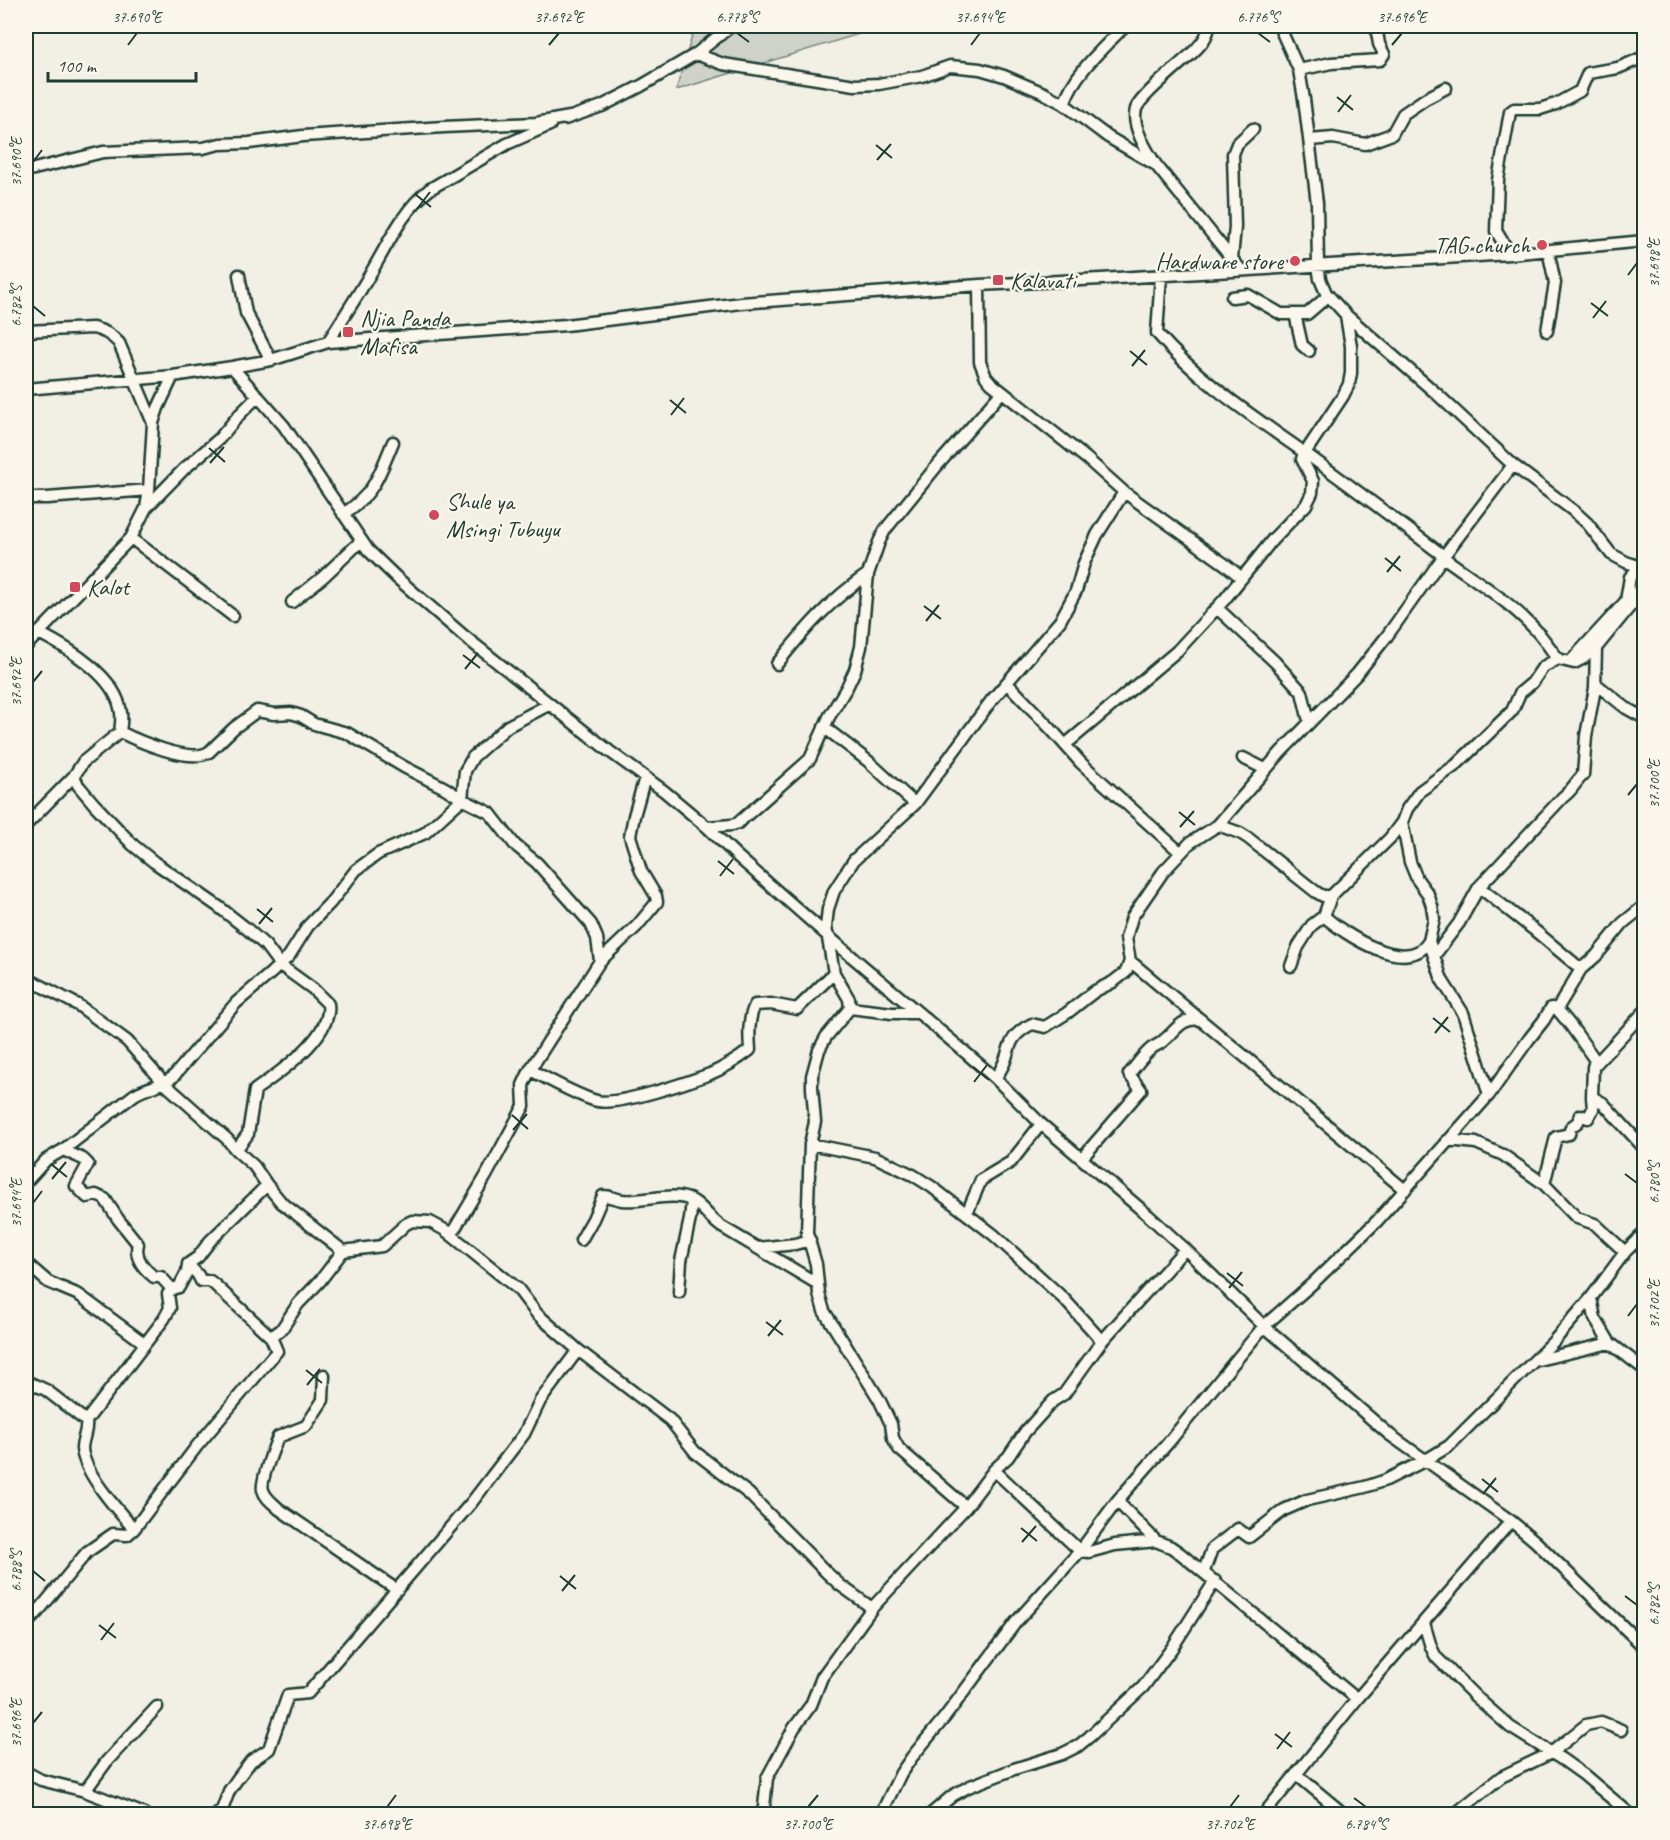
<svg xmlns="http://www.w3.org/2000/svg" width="1670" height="1840" font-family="Caveat,sans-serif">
  <rect width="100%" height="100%" fill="#f2f0e5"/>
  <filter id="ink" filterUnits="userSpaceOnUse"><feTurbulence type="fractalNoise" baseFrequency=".0167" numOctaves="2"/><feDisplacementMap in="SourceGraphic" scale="12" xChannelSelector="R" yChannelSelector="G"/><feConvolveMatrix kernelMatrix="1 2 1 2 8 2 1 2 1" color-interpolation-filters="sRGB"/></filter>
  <g filter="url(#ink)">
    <path fill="#cfd2c8" stroke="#77887e" stroke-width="1.5" d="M695,26H885L676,90Z"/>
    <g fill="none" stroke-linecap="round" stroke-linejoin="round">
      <defs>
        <path id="street" d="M1279,26L1299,70L1304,99L1317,203L1318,265L1320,279L1326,293L1346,315L1437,394L1513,465L1575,512L1588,524L1611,554L1626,562L1644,568
          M1642,26H1644
          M696,54L723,64L855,85L879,84L906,79L922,76L950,66L980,69L1004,76L1044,93L1064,104L1108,137L1156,165L1241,270
          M1299,70L1331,63L1380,60L1384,54L1379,44L1376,26
          M1064,104C1073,75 1101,50 1122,29L1120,26
          M565,119L602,106L641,86L696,54L731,26
          M1310,140L1333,138L1365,144L1392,134L1403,114L1425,99L1446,88
          M1156,165C1147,151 1131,126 1136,109C1140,97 1179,65 1189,56C1198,48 1208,38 1209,26
          M26,171L103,152L203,148L220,144L249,143L303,136L444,127L536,123L570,117
          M1510,254L1496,231L1498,180L1510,112L1514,109H1540L1556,104L1580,91L1588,73L1618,68L1644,57
          M1232,258L1235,227L1233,154L1237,144L1253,129
          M239,275L246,313L271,360
          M1161,275L1157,333C1199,382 1253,416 1305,453C1351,486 1396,520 1441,554
          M979,285L980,362L986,377L991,383L1086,458L1124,492L1226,565L1242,578
          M1232,297L1248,295L1281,314H1307L1328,296
          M1295,314L1302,345L1309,351
          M26,331L93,328C104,331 111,334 119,343L153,423
          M1547,331L1555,283L1548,250
          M328,342C343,318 358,295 372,271C389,242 403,210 430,189L507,144L550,125
          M232,367L284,426L368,550L397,578L464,636L609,751L664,791L707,827L737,856L844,950L959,1047L995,1078L1041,1124L1149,1216L1185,1249L1264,1326L1390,1435L1511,1521L1535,1541L1644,1647
          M26,389L173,376L232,367L271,360L328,342L566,325L741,303L979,285L1101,279L1510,254L1644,241
          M26,498H47L149,490
          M146,508L184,469L219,439L239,415L258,396
          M343,514C375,494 379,475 393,442
          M131,538L233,616
          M1443,557C1473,579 1506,599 1532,626C1542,636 1550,648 1558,659
          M292,602L323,577L361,541
          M1217,608L1275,662L1302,692L1308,717
          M39,633C68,648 117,676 121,713C122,719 121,725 120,732L83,762L74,776L78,785L94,804L133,845L154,862L219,907L247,929L265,945L280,965L313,989L328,1004C333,1036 278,1074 255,1090L248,1134L236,1150
          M26,646L131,538L146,508L149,490L153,423L158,408L173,376
          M1570,662L1626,601L1630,577L1640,567
          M777,664C805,629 830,600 868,574
          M1007,683L1051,729L1081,763L1180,852
          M1596,684L1626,708L1644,718
          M824,727L868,761L915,804
          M120,732C138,741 191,764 209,752L234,728L257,711L274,714L291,713L301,716L314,724L347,733L404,767L445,788L462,799L490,813L515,845L537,863L591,924L597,938L600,961
          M1065,745L1177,651L1225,599L1273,539L1306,505L1312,493L1313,481L1302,459L1303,456L1343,396L1349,384L1351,373V346L1346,316
          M1243,758L1265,769
          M1402,822L1410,862L1417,879L1428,894L1432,906L1434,919L1429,941L1442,980L1463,1013L1489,1095
          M26,825L74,776
          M1218,825L1240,833L1248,838L1316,892L1323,896H1331L1390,838L1402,822L1407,809L1420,791L1456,765L1512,711L1520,693L1532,683L1543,667L1558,659L1574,663L1582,659L1596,648L1632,604L1644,578
          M707,827L732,825L738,823L810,759L829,717L847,687L855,670L861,647L868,574L879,542L885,530L936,467L1002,392
          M1479,887L1533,929L1581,969
          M1324,916C1345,935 1408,976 1429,941
          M1434,956L1459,923L1479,887L1563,797C1574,789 1574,783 1583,775L1586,736L1595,688L1596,648
          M1130,961L1405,1190
          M1291,966L1298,947L1312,925L1324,916L1331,896
          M26,978L78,1005L127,1041L164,1083L227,1139L236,1150L254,1166L267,1185L281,1202L343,1251
          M850,1008L892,1013H918
          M1557,1009L1571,1026L1595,1060L1593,1067
          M1644,1012L1593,1067L1592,1097L1603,1103L1644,1148
          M530,1070C549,1079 577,1096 597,1101C619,1106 688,1082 710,1074C724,1068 737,1060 750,1050C749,1035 748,1019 755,1005L771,1004L797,1009L834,973
          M995,1078C1014,1056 1001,1039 1032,1024L1045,1027L1067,1013L1095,991L1113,982L1126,972L1130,961L1126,938L1132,917L1163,872L1190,843L1218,825L1281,752L1357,674L1387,636L1443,557L1513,465
          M1447,1141H1458L1476,1143L1503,1155L1544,1184L1577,1218L1595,1224L1625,1252
          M810,1144L875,1157L913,1175L932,1187L994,1235L1064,1299L1102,1341
          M63,1150L83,1159L88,1164L76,1186L87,1197L96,1195L105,1199L118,1219L138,1244C134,1258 144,1269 154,1277H161L172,1289
          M1082,1158L1141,1090L1129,1074C1136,1066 1143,1055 1152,1048C1156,1045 1161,1044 1164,1040C1177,1030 1181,1017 1201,1020
          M26,1182L46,1160L63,1150L134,1095C146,1087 162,1086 173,1077L236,1003L271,973L289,956L308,926L331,902L356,870L378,854L425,833L462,799L465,771L473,757L508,726L550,704
          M1544,1184L1556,1137L1569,1134L1571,1127L1578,1122L1580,1115L1588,1118L1593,1109L1592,1097
          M967,1213L981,1180L1011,1162L1041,1124
          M451,1235L486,1176L524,1106L523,1085L530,1070L600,961L637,926L657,902L656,896L641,871L630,836L634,816L645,777
          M581,1240L593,1219L603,1196C611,1196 615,1199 622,1200C643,1203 673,1190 693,1201C703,1207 711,1220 722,1227L818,1284
          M758,1248L795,1244L810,1240
          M26,1263L48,1282L79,1295L144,1343
          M188,1264L198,1275L201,1281H210L215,1285L271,1337
          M679,1292L681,1261L690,1219L692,1201
          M1591,1298L1595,1318L1610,1343L1644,1369
          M1534,1361L1610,1343
          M324,1375L323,1400L306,1426L278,1437C274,1447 260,1482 263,1490C265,1498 273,1503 279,1509L397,1590
          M26,1381L46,1390L86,1421C88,1430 82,1439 82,1449C84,1473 118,1511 134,1529
          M86,1421L164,1319L170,1308L168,1294L172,1289L179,1287L187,1272L188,1264L198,1257L210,1241L267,1185
          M994,1470L1080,1551L1089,1552L1115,1545L1156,1541L1171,1547L1181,1554L1357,1699
          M1117,1501L1156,1541
          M966,1507L899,1449L893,1438L891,1424L879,1399L824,1311L819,1294L816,1264L807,1233L810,1144L815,1122L812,1088V1076L819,1050L826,1037L850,1008L849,999L834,973L826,927L828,909L834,891L854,860L915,804L991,701L1060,621L1076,591L1084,563L1097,535L1124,492
          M1204,1571L1212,1549L1238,1529L1249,1537L1284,1510L1307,1500L1365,1487L1386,1480L1426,1460L1449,1446L1553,1342L1591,1298L1625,1252L1644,1233
          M1424,1623L1431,1647L1436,1657L1475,1696L1510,1727L1563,1760L1584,1775L1630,1814
          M26,1624L36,1614L87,1552L113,1534L127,1535L134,1529L197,1446L277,1351L271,1337L281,1330L298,1304L320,1281L343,1251L382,1246L406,1224L412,1221L430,1222L445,1230L518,1289L537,1314L578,1350L670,1420L695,1452L749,1494L826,1572L840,1585L872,1608
          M26,1772L41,1780L85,1791L144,1814
          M1297,1775L1344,1814
          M85,1791L107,1761L157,1707
          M216,1814L222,1810L229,1791L238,1778L251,1761L269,1749L288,1695L308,1693L472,1502L524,1434L540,1401L578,1350
          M761,1814L764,1807L767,1778L794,1728L811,1705L822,1677L872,1608L966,1507L994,1470L1008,1457L1025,1432L1053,1401L1064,1394L1102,1341L1185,1249
          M881,1814L901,1773L912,1757L945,1717L1016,1622L1080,1551L1117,1501L1168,1443L1264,1326L1313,1283L1377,1221L1489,1095L1529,1039L1544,1020L1551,1008L1557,1009L1581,969L1596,956L1623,923L1644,906
          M931,1814L952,1796L968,1787L1014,1769L1062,1754L1078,1746L1089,1737L1143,1687L1172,1648L1215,1581
          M1264,1814L1357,1699L1511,1521
          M1455,1814L1501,1777L1551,1753L1586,1725L1601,1722L1621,1730"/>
      </defs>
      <use href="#street" stroke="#1f3d34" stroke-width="15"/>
      <use href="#street" stroke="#fbf7ec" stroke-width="10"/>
    </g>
  </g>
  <path fill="none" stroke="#1f3d34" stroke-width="2" d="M737,33L749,42M1258,33L1270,42M128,45L137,33M549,45L559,33M971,45L980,33M1392,45L1402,33M1337,97L1353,110M1338,112L1351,95M876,145L892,158M877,160L891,144M33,162L42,150M415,194L431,207M417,209L430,192M1628,275L1637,263M1591,303L1608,316M33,306L45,316M1593,318L1606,301M1130,351L1147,365M1132,366L1145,350M670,400L686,413M671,415L684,398M209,448L225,462M210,463L224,447M1385,558L1401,571M1387,572L1400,556M924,606L941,619M926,621L939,605M463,655L480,668M465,669L478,653M33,682L42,671M1628,795L1637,784M1179,812L1195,825M1180,827L1194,811M718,861L734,874M720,876L733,859M257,909L273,922M259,924L272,908M1433,1018L1450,1032M1435,1033L1448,1017M973,1067L989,1080M974,1082L987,1065M512,1115L528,1129M513,1130L527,1114M51,1164L67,1177M1625,1174L1637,1183M52,1179L66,1162M33,1203L42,1191M1227,1273L1243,1286M1229,1288L1242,1272M1628,1316L1637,1304M766,1322L783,1335M768,1336L781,1320M306,1370L322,1383M307,1385L320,1369M1482,1479L1498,1492M1483,1494L1496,1478M1021,1528L1037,1541M1022,1542L1036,1526M33,1571L45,1581M560,1576L576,1589M562,1591L575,1575M1625,1596L1637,1605M99,1625L116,1638M101,1640L114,1623M33,1723L42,1712M1275,1734L1292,1747M1277,1749L1290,1732M1354,1798L1366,1807M387,1807L396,1795M808,1807L818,1795M1230,1807L1239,1795"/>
  <g fill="#d1495b" stroke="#fbf7ec" stroke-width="2">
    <circle cx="1542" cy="245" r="6"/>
    <circle cx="1295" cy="261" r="6"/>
    <rect x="992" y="274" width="12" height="12" rx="3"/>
    <rect x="342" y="326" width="12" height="12" rx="3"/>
    <circle cx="434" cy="515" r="6"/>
    <rect x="69" y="581" width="12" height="12" rx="3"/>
  </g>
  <g text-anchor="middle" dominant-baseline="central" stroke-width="4.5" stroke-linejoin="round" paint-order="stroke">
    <g font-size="24" fill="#1f3d34" stroke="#fbf7ec" text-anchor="start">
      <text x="1530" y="245" text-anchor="end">TAG church</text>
      <text x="1283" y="261" text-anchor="end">Hardware store</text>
      <text x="1010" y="280">Kalavati</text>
      <text x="360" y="318">Njia Panda<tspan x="360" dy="28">Mafisa</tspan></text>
      <text x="446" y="501">Shule ya<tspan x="446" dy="28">Msingi Tubuyu</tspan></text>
      <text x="87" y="587">Kalot</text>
    </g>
  </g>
  <rect width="1670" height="1840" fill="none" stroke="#fbf7ec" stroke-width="66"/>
  <path d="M48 72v9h148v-9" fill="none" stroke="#1f3d34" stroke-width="3"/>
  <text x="57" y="72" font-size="18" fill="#1f3d34" stroke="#fbf7ec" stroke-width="4.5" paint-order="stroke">100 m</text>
  <rect x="33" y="33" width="1604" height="1774" fill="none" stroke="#1f3d34" stroke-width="2"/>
  <g font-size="15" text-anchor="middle" fill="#1f3d34">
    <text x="137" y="22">37.690°E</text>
    <text x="559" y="22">37.692°E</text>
    <text x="737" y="22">6.778°S</text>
    <text x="980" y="22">37.694°E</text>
    <text x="1258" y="22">6.776°S</text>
    <text x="1402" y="22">37.696°E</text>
    <text transform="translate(16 162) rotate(-90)" y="5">37.690°E</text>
    <text transform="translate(1654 263) rotate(-90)" y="5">37.698°E</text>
    <text transform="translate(16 306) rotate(-90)" y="5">6.782°S</text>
    <text transform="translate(16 682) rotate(-90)" y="5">37.692°E</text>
    <text transform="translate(1654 784) rotate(-90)" y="5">37.700°E</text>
    <text transform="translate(1654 1183) rotate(-90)" y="5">6.780°S</text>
    <text transform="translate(16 1203) rotate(-90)" y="5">37.694°E</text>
    <text transform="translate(1654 1304) rotate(-90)" y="5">37.702°E</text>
    <text transform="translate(16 1571) rotate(-90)" y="5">6.788°S</text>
    <text transform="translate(1654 1605) rotate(-90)" y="5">6.782°S</text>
    <text transform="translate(16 1723) rotate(-90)" y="5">37.696°E</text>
    <text x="387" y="1829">37.698°E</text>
    <text x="808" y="1829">37.700°E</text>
    <text x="1230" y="1829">37.702°E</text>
    <text x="1366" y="1829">6.784°S</text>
  </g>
</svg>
